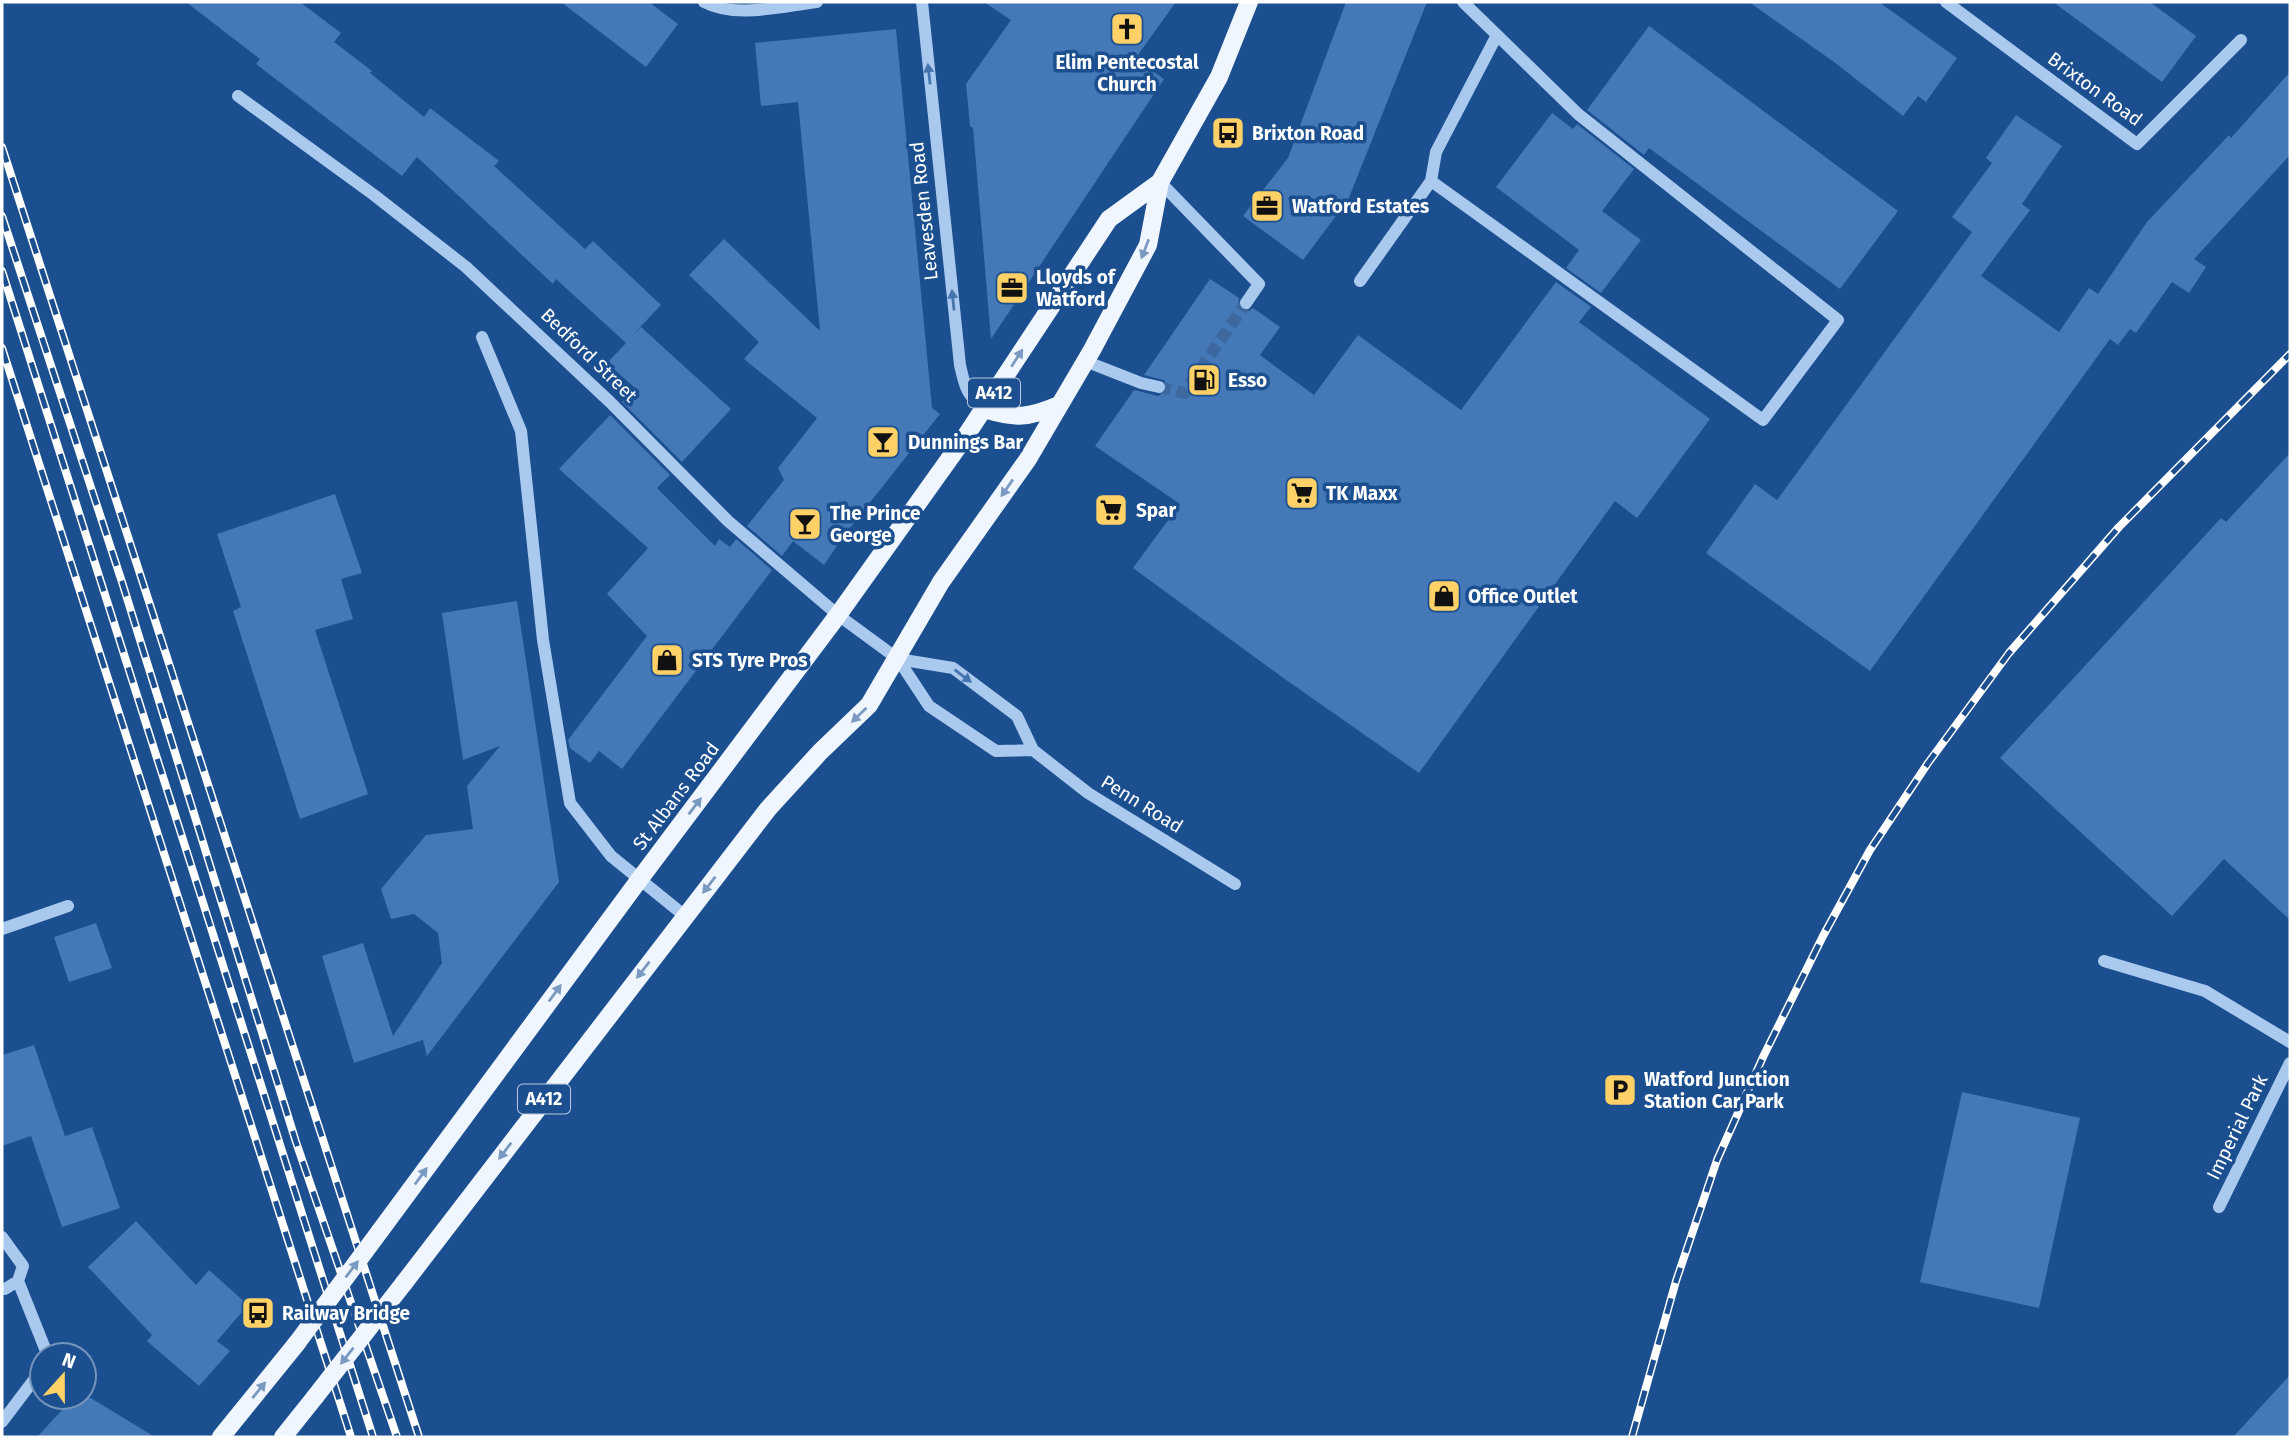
<svg xmlns="http://www.w3.org/2000/svg" width="2292" height="1439" font-family="'Fira Sans',sans-serif">
  <rect width="100%" height="100%" fill="#1b4f8f"/>
  <path fill="#4478b7" d="M186,2H300L341,33L334,42L372,71L370,73L424,117L430,108L499,161L494,166L585,249L593,241L661,305L631,337L641,327L731,409L682,462L622,402L635,388L607,363L626,343L556,279L553,284L417,157L402,176L256,64L260,59Z
    M561,2H649L678,24L646,67Z
    M984,2H1176L1135,59L1164,79L991,339L973,128L970,126L966,84L1011,20Z
    M1346,2H1427L1348,200L1303,260L1243,216L1288,158Z
    M1749,2H1879L1957,58L1926,102L1918,96L1903,116L1834,62Z
    M2053,2H2150L2196,36L2162,82Z
    M1649,26L1898,211L1840,289L1649,148L1644,155L1587,110Z
    M896,29L932,408L940,414L845,534L824,565L793,541L782,556L747,526L784,480L778,468L817,418L744,359L759,342L689,275L724,239L820,331L798,102L761,106L755,43Z
    M2290,72V155L2194,259L2206,267L2189,293L2172,282L2136,333L2130,329L2118,345L2110,339L1870,671L1706,553L1755,484L1777,500L1972,232L1952,217L1992,163L1986,158L2016,115L2062,146L2022,204L2030,210L1981,276L2059,332L2089,288L2098,294L2147,222L2229,135L2231,138Z
    M1552,113L1573,129L1577,124L1634,169L1602,211L1641,240L1601,293L1566,268L1579,250L1496,187Z
    M1210,279L1239,298L1238,306L1242,311H1249L1253,308L1280,327L1260,355L1314,395L1358,335L1461,410L1556,282L1591,307L1579,322L1710,419L1637,518L1615,501L1419,773L1282,677L1133,568L1180,504L1095,446L1134,390L1158,396L1166,392L1167,385L1164,380L1144,375Z
    M610,415L670,475L657,488L715,546L719,539L730,547L736,539L772,570L622,769L599,751L590,763L570,748L568,740L647,636L607,594L648,548L559,469Z
    M2290,453V920L2224,859L2172,916L2000,758L2221,518L2226,522Z
    M335,494L362,573L341,579L353,619L315,630L368,794L300,819L233,611L241,607L217,534Z
    M517,601L559,882L427,1056L423,1040L354,1063L322,956L363,943L393,1036L442,963L438,933L414,914L391,919L381,889L426,835L473,829L467,786L500,746L463,760L442,613Z
    M96,923L112,968L69,982L54,937Z
    M34,1045L65,1136L92,1127L120,1208L62,1227L31,1136L2,1146V1055Z
    M1962,1092L2080,1118L2039,1308L1920,1282Z
    M136,1221L196,1285L209,1270L248,1305L217,1341L230,1351L199,1386L147,1341L152,1335L88,1267Z
    M2290,1375V1437H2233Z
    M84,1394L155,1437H37L74,1397H84Z"/>
  <g fill="none" stroke-linecap="round" stroke-linejoin="round">
    <path stroke="#3d69a0" stroke-width="12" stroke-dasharray="12 6" stroke-linecap="butt" d="M1159,387L1184,393L1246,303"/>
    <path stroke="#a9c9ee" stroke-width="12" d="M704,2C736,19 782,6 817,2
      M922,2L960,365C965,387 966,394 984,409
      M1946,2L2137,144L2241,40
      M238,96L374,195L466,267L610,402L728,521L838,615L898,659L929,706L996,751L1033,750
      M1431,181L1763,420L1838,320L1578,114L1497,35
      M1160,182L1259,284L1246,303
      M1360,281L1431,181L1436,152L1497,35L1463,2
      M482,337L521,431L543,640L570,803L611,856L685,916
      M1085,361L1141,383L1159,387
      M898,659L953,668L1017,716L1033,750L1088,793L1235,884
      M2,929L68,906
      M2104,961L2205,991L2290,1042
      M2219,1207L2290,1063
      M2,1237L23,1266L18,1281L5,1289H2
      M18,1281L46,1351L45,1355
      M2,1422L39,1373L42,1363"/>
    <path stroke="#f0f6ff" stroke-width="18" d="M984,409C1016,419 1028,418 1059,405
      M380,1231L639,880L838,615L965,437L1109,219L1160,182
      M404,1283L768,809L820,752L869,705L941,582L1028,459L1092,350L1148,245L1160,182L1219,77L1249,2
      M221,1437L297,1343
      M283,1437L315,1397"/>
    <defs>
      <path id="rail" d="M2,147L419,1437
        M2,216L122,582L296,1142L397,1437
        M2,271L373,1437
        M2,348L351,1437
        M1632,1437L1676,1281L1717,1160L1763,1057L1823,936L1870,850L1928,763L2009,653L2119,527L2290,354"/>
    </defs>
    <use href="#rail" stroke="#fff" stroke-width="8"/>
    <use href="#rail" stroke="#1b4f8f" stroke-width="5" stroke-dasharray="16" stroke-linecap="butt"/>
    <path stroke="#f0f6ff" stroke-width="18" d="M297,1343L380,1231
      M315,1397L404,1283"/>
  </g>
  <defs><path id="oneway-solid" d="M-6-.8H1V-3.2L6.5 0L1 3.2V.8H-6Z" transform="scale(1.75)"/></defs>
  <g fill="#4674ac">
    <use href="#oneway-solid" transform="translate(929 74) rotate(-96)"/>
    <use href="#oneway-solid" transform="translate(953 300) rotate(-96)"/>
    <use href="#oneway-solid" transform="translate(963 676) rotate(37)"/>
  </g>
  <g fill="#7b9ac1">
    <use href="#oneway-solid" transform="translate(1145 249) rotate(111)"/>
    <use href="#oneway-solid" transform="translate(1017 358) rotate(-57)"/>
    <use href="#oneway-solid" transform="translate(1007 488) rotate(125)"/>
    <use href="#oneway-solid" transform="translate(859 715) rotate(136)"/>
    <use href="#oneway-solid" transform="translate(695 806) rotate(-53)"/>
    <use href="#oneway-solid" transform="translate(709 885) rotate(128)"/>
    <use href="#oneway-solid" transform="translate(643 970) rotate(128)"/>
    <use href="#oneway-solid" transform="translate(555 993) rotate(-54)"/>
    <use href="#oneway-solid" transform="translate(505 1151) rotate(127)"/>
    <use href="#oneway-solid" transform="translate(421 1176) rotate(-54)"/>
    <use href="#oneway-solid" transform="translate(352 1269) rotate(-53)"/>
    <use href="#oneway-solid" transform="translate(347 1356) rotate(128)"/>
    <use href="#oneway-solid" transform="translate(259 1390) rotate(-51)"/>
  </g>
  <defs>
    <symbol id="church-square" viewBox="-11 -11 22 22"><rect x="-9" y="-9" width="18" height="18" rx="4" fill="#ffd166" stroke="#1b4f8f"/><path d="M-1.2-6h2.4v3.5h3.3v2.4h-3.3V6h-2.4V-.1h-3.3v-2.4h3.3Z" fill="#111"/></symbol>
    <symbol id="bus-square" viewBox="-11 -11 22 22"><rect x="-9" y="-9" width="18" height="18" rx="4" fill="#ffd166" stroke="#1b4f8f"/><path d="M-5-6H5V4H4V6H2V4H-2V6H-4V4H-5ZM-3.5-4V0h7V-4ZM-3.5 1.2v1.5H-2V1.2ZM2 1.2v1.5H3.5V1.2Z" fill="#111"/></symbol>
    <symbol id="office-square" viewBox="-11 -11 22 22"><rect x="-9" y="-9" width="18" height="18" rx="4" fill="#ffd166" stroke="#1b4f8f"/><path d="M-6-3h4V-5.5h4V-3h4V5H-6ZM-1-4.5V-3h2v-1.5ZM-6 0V1H6V0Z" fill="#111"/></symbol>
    <symbol id="fuel-square" viewBox="-11 -11 22 22"><rect x="-9" y="-9" width="18" height="18" rx="4" fill="#ffd166" stroke="#1b4f8f"/><path d="M-5.5-6h7V0h2V4h1.3V-2.5L3-4.5l.8-.8L6-3V5H2.5V1h-1V6h-7ZM-4.2-4.7v3.2H.2V-4.7Z" fill="#111"/></symbol>
    <symbol id="bar-square" viewBox="-11 -11 22 22"><rect x="-9" y="-9" width="18" height="18" rx="4" fill="#ffd166" stroke="#1b4f8f"/><path d="M-6-5H6L.8 .8V4.5H3.5V6h-7V4.5H-.8V.8Z" fill="#111"/></symbol>
    <symbol id="supermarket-square" viewBox="-11 -11 22 22"><rect x="-9" y="-9" width="18" height="18" rx="4" fill="#ffd166" stroke="#1b4f8f"/><path d="M-6-5.5h2.5l.6 2H6L4.5 2H-2.5L-4.4-4H-6ZM-1.5 3.2a1.3 1.3 0 1 0 .1 0ZM3 3.2a1.3 1.3 0 1 0 .1 0Z" fill="#111"/></symbol>
    <symbol id="shop-square" viewBox="-11 -11 22 22"><rect x="-9" y="-9" width="18" height="18" rx="4" fill="#ffd166" stroke="#1b4f8f"/><path d="M-5-2.5h2.3a2.7 3.5 0 0 1 5.4 0H5L5.5 6h-11ZM-1.5-2.5h3a1.5 2.3 0 0 0-3 0Z" fill="#111"/></symbol>
    <symbol id="parking-square" viewBox="-11 -11 22 22"><rect x="-9" y="-9" width="18" height="18" rx="4" fill="#ffd166" stroke="#1b4f8f"/><path d="M-3.5-5.5H1a3.5 3.5 0 0 1 0 7H-1V5.5H-3.5ZM-1-3.4V-.6H.8a1.4 1.4 0 0 0 0-2.8Z" fill="#111"/></symbol>
  </defs>
  <g fill-rule="evenodd">
    <use href="#church-square" x="1108" y="10" width="38" height="38"/>
    <use href="#bus-square" x="1209" y="114" width="38" height="38"/>
    <use href="#office-square" x="1248" y="187" width="38" height="38"/>
    <use href="#office-square" x="993" y="269" width="38" height="38"/>
    <use href="#fuel-square" x="1185" y="361" width="38" height="38"/>
    <use href="#bar-square" x="864" y="423" width="38" height="38"/>
    <use href="#supermarket-square" x="1283" y="474" width="38" height="38"/>
    <use href="#supermarket-square" x="1092" y="491" width="38" height="38"/>
    <use href="#bar-square" x="786" y="505" width="38" height="38"/>
    <use href="#shop-square" x="1425" y="577" width="38" height="38"/>
    <use href="#shop-square" x="648" y="641" width="38" height="38"/>
    <use href="#parking-square" x="1601" y="1071" width="38" height="38"/>
    <use href="#bus-square" x="239" y="1294" width="38" height="38"/>
  </g>
  <g text-anchor="middle" dominant-baseline="central" stroke-width="7" stroke-linejoin="round" paint-order="stroke">
    <g fill="#1b4f8f" stroke="#bbcadd" stroke-width="2">
      <rect x="968" y="378.5" width="52" height="29" rx="5"/>
      <rect x="518" y="1084.5" width="52" height="29" rx="5"/>
    </g>
    <g font-size="18" font-weight="bold" fill="#fff">
      <text x="994" y="393">A412</text>
      <text x="544" y="1099">A412</text>
    </g>
    <g font-size="19" font-weight="bold" fill="#fff" stroke="#1b4f8f" text-anchor="start">
      <text x="1127" y="62" text-anchor="middle">Elim Pentecostal<tspan x="1127" dy="22">Church</tspan></text>
      <text x="1252" y="133">Brixton Road</text>
      <text x="1292" y="206">Watford Estates</text>
      <text x="1036" y="277">Lloyds of<tspan x="1036" dy="22">Watford</tspan></text>
      <text x="1228" y="380">Esso</text>
      <text x="908" y="442">Dunnings Bar</text>
      <text x="1326" y="493">TK Maxx</text>
      <text x="1136" y="510">Spar</text>
      <text x="830" y="513">The Prince<tspan x="830" dy="22">George</tspan></text>
      <text x="1468" y="596">Office Outlet</text>
      <text x="692" y="660">STS Tyre Pros</text>
      <text x="1644" y="1079">Watford Junction<tspan x="1644" dy="22">Station Car Park</tspan></text>
      <text x="282" y="1313">Railway Bridge</text>
    </g>
    <g font-size="19" fill="#fff" stroke="#1b4f8f">
      <text transform="translate(2095 89) rotate(36)">Brixton Road</text>
      <text transform="translate(924 211) rotate(-96)">Leavesden Road</text>
      <text transform="translate(589 355) rotate(44)">Bedford Street</text>
      <text transform="translate(676 796) rotate(-53)">St Albans Road</text>
      <text transform="translate(1142 804) rotate(32)">Penn Road</text>
      <text transform="translate(2237 1127) rotate(-64)">Imperial Park</text>
    </g>
  </g>
  <rect width="2292" height="1439" fill="none" stroke="#ffffff" stroke-width="7"/>
  <g transform="translate(63 1376) rotate(21)"><circle r="33" fill="#1b4f8f" stroke="#7695bc" stroke-width="2"/>
  <path d="M0-5L12 26L0 18L-12 26Z" fill="#ffd166"/>
  <text y="-10" font-size="19" font-weight="bold" text-anchor="middle" fill="#ffffff">N</text>
  </g>
</svg>
